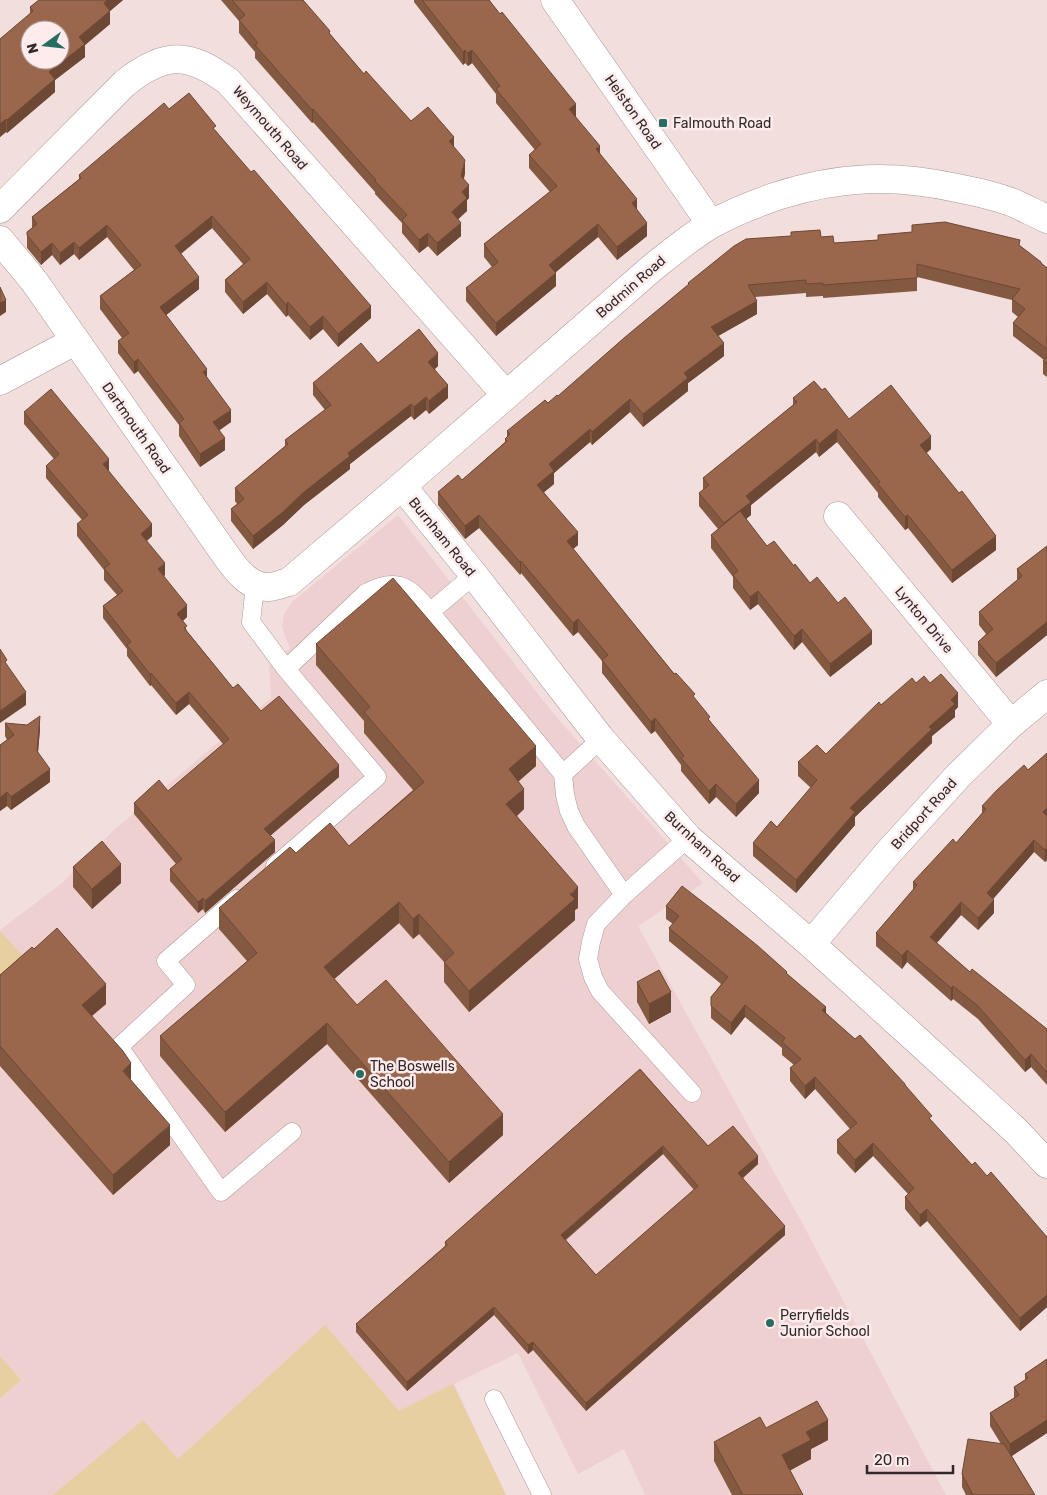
<svg xmlns="http://www.w3.org/2000/svg" width="1047" height="1495" font-family="Rubik,sans-serif">
  <rect width="100%" height="100%" fill="#f3dede"/>
  <path fill="#efd0d1" d="M398,515L553,713L703,883L638,926L800,1219L946,1495H645L624,1449L578,1474L518,1353L454,1384L506,1495H0V930L62,883L115,829L271,698L269,666L290,648L286,639L282,627L284,614L292,602Z"/>
  <path fill="#e8cfa1" d="M0,931L32,966L0,995Z
    M325,1325L399,1411L453,1384L506,1495H53L143,1420L178,1459Z
    M0,1356L21,1380L0,1398Z"/>
  <g fill="none" stroke-linecap="round" stroke-linejoin="round">
    <defs>
      <path id="lane" d="M474,575L430,612L563,774
        M255,585L251,622L286,669L377,777L275,866
        M286,669L366,593C397,576 410,587 430,612
        M601,739L563,774L565,795L569,811L576,826L624,895L688,838
        M624,895L596,924L591,942L588,959L593,977L600,991L692,1093
        M237,899L166,961L186,985L119,1047L221,1192L292,1132
        M494,1399L542,1495"/>
      <path id="street" d="M555,0L711,224
        M0,209L125,83C165,51 189,52 229,82L506,395
        M0,240L34,281L227,557C237,571 250,588 269,587C275,587 283,583 289,582L402,486L652,268C671,253 690,237 710,225C731,213 754,204 777,196C840,176 893,174 957,188C977,192 997,196 1016,204C1026,209 1037,214 1047,219
        M0,381L75,341
        M402,486L474,575L601,739L688,838L811,944L919,1042L1016,1131L1047,1164
        M838,516L1011,724
        M811,944L887,854L958,776L1011,724L1047,694"/>
    </defs>
    <use href="#lane" stroke="#ad9999" stroke-width="19"/>
    <use href="#street" stroke="#ad9999" stroke-width="29"/>
    <use href="#lane" stroke="#fff" stroke-width="18"/>
    <use href="#street" stroke="#fff" stroke-width="28"/>
  </g>
  <path fill="#845941" fill-rule="evenodd" d="M39,0H123L110,11V24L85,45V57L55,80V92L7,133L6,132L0,137V39L30,14V7Z
    M221,0H303L330,34L364,74L411,121L454,147L465,173L464,179L469,198L467,200V211L458,219L461,236L437,256L428,246L419,253L402,233V223L375,194V192L313,122L312,123L255,58V52L239,33V21Z
    M414,0H489L576,117L637,210L647,236L617,260L598,237L555,272L556,286L496,336L466,301V288L492,267L484,257V244L550,192L529,168V155L535,150L496,103V94L472,63L468,66L465,63L463,65L414,2Z
    M169,109L216,131L371,318L338,347L323,329L310,340L288,315L286,317L267,294L243,314L225,292V280L243,264L212,228L181,254L199,289L166,315L207,377L231,422L219,430L225,450L200,467L179,436V425L138,371L134,374L118,353V341L122,338L100,309V296L134,270L107,237L79,260L74,254L60,265L52,255L41,265L27,248V232L32,228V217L79,179V175Z
    M912,225L1020,246L1047,268V377L1043,374V361L1044,360L1013,336V323L1018,317L1012,312V300L917,277V291L823,298V296L806,297V293L755,297L757,314L718,336L724,356L688,383V391L643,427L630,412L592,445L590,442L554,473V484L544,492L578,545L573,549L695,699L759,793L736,817L716,797L709,804L681,771V765L655,731L651,734L602,673V661L578,632L573,636L521,573L520,575L479,528L465,539L438,505V492L462,480L505,442V439L507,437V431L558,396L688,285V283L821,237L834,243L878,240L912,232Z
    M378,363L438,366L435,369L448,398L429,414L426,410L414,420L411,416L350,464V469L304,505L283,525L253,549L231,521V509L237,504L235,501V488L285,446V440L325,410L313,395V383Z
    M822,390L849,419L931,449L926,453L996,550L952,583L908,528L905,530L878,497V493L837,442L819,457L816,452L751,505V515L746,519L767,546L794,566L810,583L838,603L872,644L830,677L802,642L794,650L758,604L750,610L733,588V577L711,548V535L718,529L699,506V493L703,490V478L793,405V398Z
    M24,412L109,471L152,536L147,541L165,575L164,576L187,617L183,621L187,631L233,688L339,777L270,836L275,852L205,913L203,909L198,913L170,881V869L176,864L134,814V803L168,791L223,744L189,704L176,715L151,685L150,686L127,656V649L103,618V606L117,595L104,580V570L77,536V524L82,520L46,478V466L54,459L24,424Z
    M1047,546V635L996,677L978,655V642L986,634L979,625V612L1017,580V569Z
    M316,644L536,766L518,781L524,809L517,816L578,908L575,910V920L469,1012L444,982V962L419,934L413,939L399,923L334,979L357,1005L503,1135L449,1183L327,1044L225,1132L160,1056V1036L247,961L219,929V908L296,853L349,846L413,790L364,733V721L316,665Z
    M916,683H930L958,707L955,710V717L932,736V743L855,817V825L796,893L753,856V843L777,827L811,788L798,776V762L826,754L881,705Z
    M5,723L40,729L38,752L50,782L11,810L7,806L0,811V745L7,740L5,736Z
    M1047,753V860L1045,862L1034,852L993,899L994,913L978,930L961,915L937,943L970,972L1047,1029V1085L1031,1067L1025,1072L978,1019L953,999L951,1001L907,962L902,969L876,946V933L913,890V882L956,843L982,813V806L1028,770Z
    M73,867L121,883L92,909L73,887Z
    M666,906L787,974L826,1013L905,1086L932,1122L972,1165L1047,1237V1307L1020,1331L927,1221L920,1227L905,1209V1197L908,1194L873,1156L855,1173L837,1153V1140L850,1129L815,1089L805,1099L790,1081V1068L794,1065L782,1055V1048L745,1017L731,1035L711,1018V997L721,984L669,941V928L673,924L666,919Z
    M34,949L106,1004L92,1016L170,1145L113,1195L0,1066V975Z
    M637,982L671,1012L649,1024L637,1002Z
    M640,1069L708,1146L758,1164L743,1178L785,1235L586,1411L533,1350L528,1354L494,1315L407,1391L356,1332V1324L445,1246V1242ZM663,1154L694,1190L596,1275L566,1240Z
    M1047,1359V1433L1012,1456L1035,1495H966L962,1487V1474L1001,1444L990,1426V1413L1014,1398V1387L1025,1380V1374Z
    M828,1440L811,1449V1459L790,1470L803,1495H732L714,1461V1442Z"/>
  <path fill="#6c4835" d="M108,0H123L110,11V24L85,45V57L55,80V92L7,133V120L49,72L79,37L104,3Z
    M465,50V63L463,65V52Z
    M472,50V63L468,66V53Z
    M576,104V117L569,122V109Z
    M313,109V122L312,123V110Z
    M6,119V132L0,137V124Z
    M454,137V150L449,141Z
    M600,146V159L596,149Z
    M465,160V173L461,189V176Z
    M469,185V198L467,200V211L452,225V212L462,192Z
    M637,199V212L632,203Z
    M212,216V228L175,258V246Z
    M461,223V236L437,256V243Z
    M647,223V236L617,260V247Z
    M598,224V237L549,278V265Z
    M107,225V237L79,260V248Z
    M428,233V246L419,253V240Z
    M74,242V254L60,265V253Z
    M52,243V255L41,265V252Z
    M556,273V286L496,336V323Z
    M199,277V289L160,320V307Z
    M267,282V294L243,314V302Z
    M6,300V312L0,316V303Z
    M757,301V314L711,340V327Z
    M288,302V315L286,317V305Z
    M371,306V318L338,347V334Z
    M323,316V329L310,340V327Z
    M724,343V356L688,383V391L643,427V414L684,373Z
    M438,353V366L428,375V362Z
    M138,359V371L134,374V362Z
    M207,369V382L203,372Z
    M448,385V398L429,414V401Z
    M426,397V410L414,420V407Z
    M630,399V412L592,445V432Z
    M411,404V416L350,464V469L304,505L283,525L253,549V536L348,453Z
    M231,410V422L213,435V422Z
    M590,429V442L554,473V484L537,498V485L549,464Z
    M837,429V442L819,457V444Z
    M931,436V449L920,459V445Z
    M225,438V450L200,467V454Z
    M816,439V452L751,505V515L724,536V523L746,496Z
    M109,459V471L103,476V464Z
    M479,515V528L465,539V526Z
    M908,515V528L905,530V517Z
    M152,524V536L141,545V534Z
    M578,532V545L567,554V541Z
    M996,536V550L952,583V570Z
    M521,561V573L520,575V562Z
    M165,563V575L158,581V569Z
    M758,591V604L750,610V597Z
    M187,605V617L177,625V614Z
    M578,619V632L573,636V623Z
    M1047,622V635L996,677V663Z
    M802,629V642L794,650V636Z
    M872,631V644L830,677V664Z
    M151,673V685L150,686V674Z
    M26,692V705L0,723V711Z
    M189,692V704L176,715V703Z
    M958,693V707L955,710V717L932,736V743L855,817V825L796,893V880L850,808L929,727L951,700Z
    M40,716V729L37,764V751Z
    M655,718V731L651,734V722Z
    M536,746V766L509,790V769Z
    M339,765V777L264,841V829Z
    M50,769V782L11,810V797Z
    M759,780V793L736,817V804Z
    M716,784V797L709,804V791Z
    M524,789V809L506,825V804Z
    M7,792V806L0,811V798Z
    M1047,808V821L1043,812Z
    M275,840V852L205,913V901Z
    M1034,840V852L987,906V893Z
    M1047,848V860L1045,862V850Z
    M121,864V883L92,909V889Z
    M578,887V908L575,910V920L469,1012V991Z
    M203,898V909L198,913V902Z
    M994,900V913L978,930V918Z
    M399,902V923L324,988V967Z
    M961,902V915L930,950V937Z
    M419,914V934L413,939V919Z
    M907,950V962L902,969V956Z
    M106,984V1004L82,1024V1005Z
    M953,986V999L951,1001V988Z
    M671,992V1012L649,1024V1004Z
    M745,1005V1017L731,1035V1023Z
    M826,1007V1019L822,1010Z
    M327,1023V1044L225,1132V1112Z
    M1031,1054V1067L1025,1072V1060Z
    M131,1063V1083L123,1071Z
    M815,1077V1089L805,1099V1086Z
    M503,1114V1135L449,1183V1162Z
    M170,1125V1145L113,1195V1175Z
    M873,1143V1156L855,1173V1160Z
    M663,1146V1154L561,1243V1235Z
    M758,1156V1164L738,1182V1173Z
    M927,1209V1221L920,1227V1215Z
    M785,1226V1235L586,1411V1403Z
    M1047,1295V1307L1020,1331V1318Z
    M494,1307V1315L407,1391V1382Z
    M533,1342V1350L528,1354V1345Z
    M828,1420V1440L811,1449V1459L782,1475V1455L806,1432Z
    M1047,1420V1433L1010,1457V1444Z"/>
  <path fill="#9a674c" stroke="#6c4835" fill-rule="evenodd" d="M39,0H108L104,3L110,11L79,37L85,44L49,72L55,79L7,120L6,119L0,124V39L33,11L30,7ZM30,30H60V60H30Z
    M232,0H303L330,31L329,33L364,74L366,71L411,121L428,107L454,137L449,141L465,160L461,176L469,185L462,192L467,198L452,212L461,223L437,243L428,233L419,240L402,220L407,215L375,181L376,180L313,109L312,110L255,45L258,43L239,20L245,15Z
    M422,0H489L500,14L502,12L576,104L569,109L600,146L596,149L637,199L632,203L647,223L617,247L598,224L549,265L556,273L496,323L466,288L498,262L484,244L557,186L529,155L541,144L496,89L500,86L472,50L468,53L465,50L463,52Z
    M189,93L216,126L213,128L251,172L254,170L371,306L338,334L323,316L310,327L288,302L286,305L267,282L243,302L225,280L250,259L212,216L175,246L199,277L160,307L207,369L203,372L231,410L213,422L225,438L200,454L179,423L184,419L138,359L134,362L118,341L129,333L100,296L141,265L107,225L79,248L74,242L60,253L52,243L41,252L27,235V232L37,224L32,217L81,178L79,175L164,103L169,109Z
    M945,222L1020,240L1019,245L1041,262V263L1047,268V349L1013,323L1025,309L1012,299L1020,289L917,264V278L823,285V283L806,284V280L748,285L757,301L711,327L724,343L684,373L688,378L643,414L630,399L592,432L590,429L549,464L554,471L537,485L578,532L567,541L674,674L676,673L695,694L693,696L710,717L708,719L759,780L736,804L716,784L709,791L681,758L684,756L655,718L651,722L602,660L608,655L578,619L573,623L521,561L520,562L479,515L465,526L438,492L458,475L462,480L507,441L505,439L510,434L507,431L545,400L548,403L557,395L558,396L624,338L689,284L688,283L734,246L746,239L791,236V232L820,230L821,237L833,236L834,243L878,240V235L912,232V225Z
    M0,287L6,300L0,303Z
    M419,329L438,353L428,362L448,385L429,401L426,397L414,407L411,404L348,453L350,456L304,492L283,512L253,536L231,509L244,499L235,488L288,444L285,440L331,405L313,383L361,343L378,363Z
    M1047,356V364L1043,361Z
    M814,381L822,390L825,388L849,419L891,385L931,436L920,445L959,493L962,491L996,536L952,570L908,515L905,517L878,484L880,482L837,429L819,444L816,439L746,496L751,502L724,523L699,493L709,485L703,478L797,402L793,398Z
    M51,389L109,459L103,464L152,524L141,534L165,563L158,569L187,605L177,614L187,626L184,628L233,688L238,684L261,711L279,696L339,765L264,829L275,840L205,901L203,898L198,902L170,869L182,859L134,803L159,780L168,791L229,739L189,692L176,703L151,673L150,674L127,645L131,642L103,606L123,591L104,568L110,564L77,524L88,515L46,466L59,454L24,412Z
    M740,511L767,546L774,541L794,566L795,564L810,583L817,577L838,603L845,597L872,631L830,664L802,629L794,636L758,591L750,597L733,575L738,571L711,535Z
    M1047,546V622L996,663L978,642L993,629L979,612L1022,576L1017,569Z
    M393,578L536,746L509,769L524,789L506,804L578,887L570,894L575,899L469,991L444,962L454,953L419,914L413,919L399,902L324,967L357,1005L386,980L503,1114L449,1162L327,1023L225,1112L160,1036L257,953L219,908L290,847L296,853L330,823L349,846L424,782L364,712L370,707L316,644Z
    M0,649L7,660L5,662L26,692L0,711Z
    M941,674L958,693L951,700L955,704L929,727L932,729L850,808L855,812L796,880L753,843L771,821L777,827L817,780L798,762L817,745L826,754L879,702L881,705L912,678L916,683L924,676L930,683Z
    M40,716L37,751L50,769L11,797L7,792L0,798V745L14,735L5,723L27,725Z
    M1047,753V808L1043,812L1047,816V848L1045,850L1034,840L987,893L994,900L978,918L961,902L930,937L970,972L972,969L1047,1029V1073L1031,1054L1025,1060L978,1006L953,986L951,988L907,950L902,956L876,933L917,885L913,882L953,839L956,843L986,809L982,806L997,790L1024,765L1028,770Z
    M102,841L121,864L92,889L73,867Z
    M682,886L717,913L758,946L787,972L786,973L826,1007L822,1010L855,1039L860,1035L905,1084V1085L932,1116L929,1118L972,1165L975,1162L987,1176L991,1172L1047,1237V1295L1020,1318L927,1209L920,1215L905,1197L914,1188L873,1143L855,1160L837,1140L857,1123L815,1077L805,1086L790,1068L801,1059L782,1042L785,1038L745,1005L731,1023L711,1006V997L728,977L669,928L679,916L666,906Z
    M57,928L106,984L82,1005L123,1051L131,1063L123,1071L170,1125L113,1175L0,1046V975L32,947L34,949Z
    M659,970L671,992L649,1004L637,982Z
    M640,1069L708,1146L733,1126L758,1156L738,1173L785,1226L586,1403L533,1342L528,1345L494,1307L407,1382L356,1324L447,1245L445,1242ZM663,1146L698,1186L596,1275L561,1235Z
    M1047,1359V1420L1010,1444L990,1413L1019,1395L1014,1387L1028,1378L1025,1374Z
    M817,1401L828,1420L806,1432L811,1440L782,1455L803,1495H743L714,1442L760,1417L766,1428Z
    M968,1439L1004,1444L1035,1495H974V1494L973,1495L962,1474Z"/>
  <g fill="#276d61" stroke="#feecec" stroke-width="2">
    <rect x="658" y="118" width="10" height="10" rx="2.5"/>
    <circle cx="360" cy="1074" r="5"/>
    <circle cx="770" cy="1323" r="5"/>
  </g>
  <g text-anchor="middle" dominant-baseline="central" stroke-width="5" stroke-linejoin="round" paint-order="stroke">
    <g font-size="14" fill="#312929" stroke="#feecec">
      <text transform="translate(633 112) rotate(55)">Helston Road</text>
      <text transform="translate(270 128) rotate(49)">Weymouth Road</text>
      <text transform="translate(631 287) rotate(-41)">Bodmin Road</text>
      <text transform="translate(136 428) rotate(55)">Dartmouth Road</text>
      <text transform="translate(442 537) rotate(51)">Burnham Road</text>
      <text transform="translate(924 620) rotate(50)">Lynton Drive</text>
      <text transform="translate(924 814) rotate(-48)">Bridport Road</text>
      <text transform="translate(702 847) rotate(43)">Burnham Road</text>
    </g>
    <g font-size="14" fill="#312929" stroke="#feecec" text-anchor="start">
      <text x="673" y="123">Falmouth Road</text>
      <text x="370" y="1066">The Boswells<tspan x="370" dy="16">School</tspan></text>
      <text x="780" y="1315">Perryfields<tspan x="780" dy="16">Junior School</tspan></text>
    </g>
  </g>
  <g transform="translate(45 45) rotate(255)"><circle r="24" fill="#feecec" stroke="#ac9e9e"/>
  <path d="M0-4L9 19L0 12L-9 19Z" fill="#276d61"/>
  <text y="-8" font-size="14" font-weight="bold" text-anchor="middle" fill="#312929">N</text>
  </g>
  <path d="M867 1465v8h86v-8" fill="none" stroke="#312929" stroke-width="2.5"/>
  <text x="874" y="1465" font-size="15" fill="#312929" stroke="#feecec" stroke-width="4" paint-order="stroke">20 m</text>
</svg>
